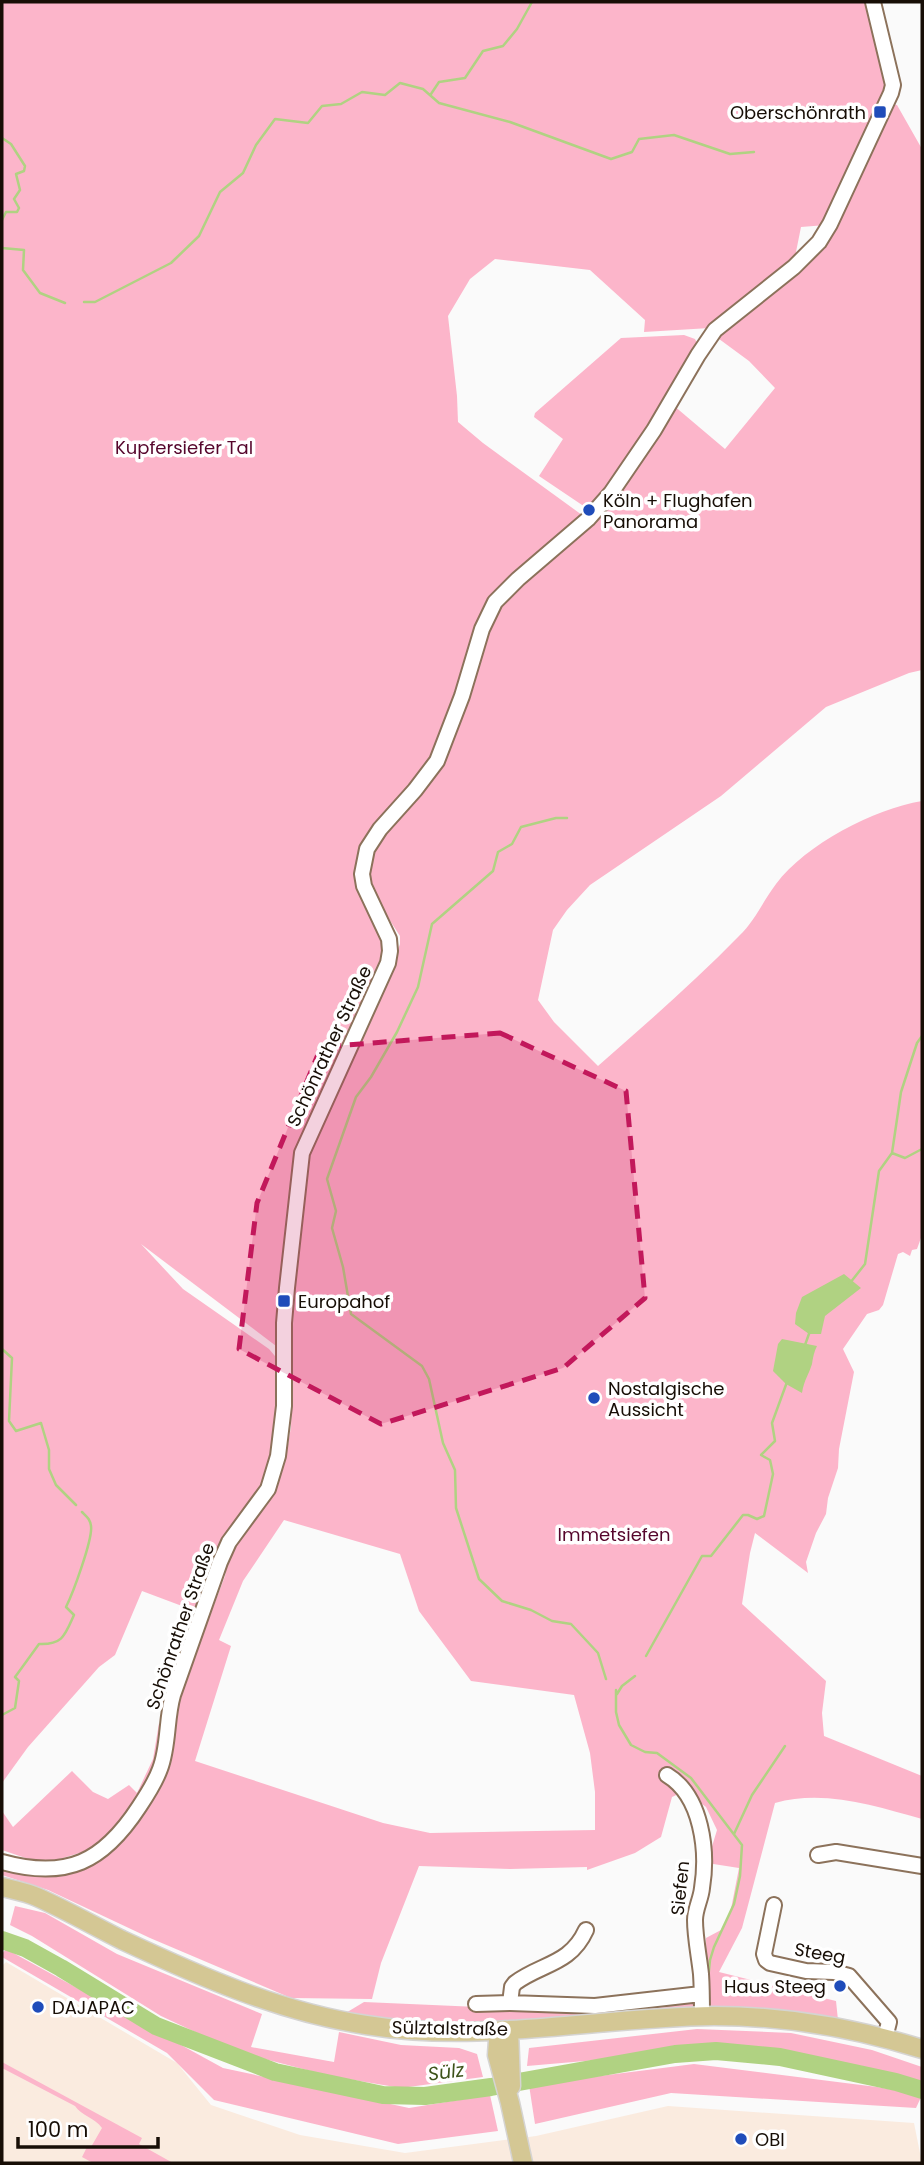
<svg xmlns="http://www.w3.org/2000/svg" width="924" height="2165" font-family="Poppins,sans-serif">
  <rect width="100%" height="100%" fill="#fafafa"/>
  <path fill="#faebdf" d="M6,1962L177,2063L211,2105L300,2135L405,2153L536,2136L668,2106L914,2123L922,2163H2V1966Z"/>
  <path fill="#fcb5ca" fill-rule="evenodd" d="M2,2H864L887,74L885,93L826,225L801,227L794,262L710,328L644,332L645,320L590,270L495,259L470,279L448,316L457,396L458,422L483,443L582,515L503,587L439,747L361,856L382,932L385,959L304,1134L280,1349L141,1244L183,1289L269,1349L280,1362L278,1420L267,1479L198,1612L142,1591L115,1655L99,1667L28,1747L2,1783Z
    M892,104L897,105L922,149V670L909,673L826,707L721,796L590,885L567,910L553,930L538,1000L554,1022L598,1066C646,1024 694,982 739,936C755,921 763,901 776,884C806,844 874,809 922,801V1235L917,1249L912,1250L910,1256L903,1252L898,1254L883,1305L879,1310L867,1314L843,1349L854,1372L839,1449L838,1468L828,1498L826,1514L816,1533L806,1562L808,1573L755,1533L750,1553L742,1604L826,1681L822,1713L824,1736L922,1776V1819C875,1806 824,1789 775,1803L742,1928L719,1972L836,2001L838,2020L707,2010L706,1938L721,1930L730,1914L739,1868L707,1863L717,1830L706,1807L685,1791L672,1797L661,1837L635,1853L587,1870V1867L510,1869L419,1866L381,1963L372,1999L291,1998L150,1938L48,1890L2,1875V1867L42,1875L98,1862L137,1825L167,1773L180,1694L225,1576L229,1549L267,1505L286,1456L291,1427L294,1278L306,1158L390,972L400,944V936L372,893L369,861L378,841L442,763L485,630L499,605L589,522L673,405L725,449L775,388L749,361L715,336L809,258ZM284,1520L400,1554L419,1611L471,1681L574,1695L590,1753L595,1792V1830L430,1833L383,1823L195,1761L231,1646L219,1640L243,1581Z
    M684,335L695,339L698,345L622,471L588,509L539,476L563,439L534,417L535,413L621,338Z
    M159,1723L162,1734L159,1764L127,1818L96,1848L43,1864L2,1850V1811L13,1827L72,1771L93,1792L108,1799L129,1785L137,1793L153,1759Z
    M15,1906L45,1913L117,1954L262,2014L251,2047L334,2062L339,2032L401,2045L459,2048L477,2054L483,2077L401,2088L330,2076L238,2052L161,2016L32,1936L10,1925Z
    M6,1949L223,2068L409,2108L490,2095L498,2131L398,2144L214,2100L167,2053L2,1957V1954Z
    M695,1995V2011L553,2021L409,2023L344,2014L364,2002L478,2007Z
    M697,2029L791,2033L872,2050L922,2067V2084L770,2054H666L527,2066L529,2048Z
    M2,2062L142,2138L139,2144L173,2163H93L82,2157L87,2147H91L102,2128C95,2118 82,2116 75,2106L2,2068Z
    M694,2064L877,2087L922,2095L916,2108L671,2093L535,2124L529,2085Z"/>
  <path fill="#b0d282" d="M844,1274L861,1288L825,1316L821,1334H809L795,1324L796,1313L802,1297Z
    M782,1339L817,1346C814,1352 813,1357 812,1364C809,1374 804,1380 802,1393L786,1384L773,1371L778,1344Z"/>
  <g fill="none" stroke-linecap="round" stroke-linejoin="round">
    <path stroke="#b0d282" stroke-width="2.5" d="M431,94L439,82L465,78L483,51L503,46L517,29L532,2
      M2,138L11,144L25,166L24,171L16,174L20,190L14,199L19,208L17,212H6L2,220
      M2,248L24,250L23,270L40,293L65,303
      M84,302H95L171,263L199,236L220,192L243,173L256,145L275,119L308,123L322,106L341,104L362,92L385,95L400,83L423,89L439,103L510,122L611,159L632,152L639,139L674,135L730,154L754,152
      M567,818H556L521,827L512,844L498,852L493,871L432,924L418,987L397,1032L371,1077L356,1097L327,1179L336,1211L332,1228L343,1267L351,1314L422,1366L429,1379L443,1443L455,1470L456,1508L479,1579L502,1601L531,1610L552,1621L571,1624L598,1653L606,1679
      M892,1153L905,1158L922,1149
      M850,1283L865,1264L879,1171L892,1153L901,1092L917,1043L922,1036
      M805,1345L810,1331
      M2,1349L12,1358L9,1421L16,1431L41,1423L49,1450V1469L56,1485L76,1505
      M646,1656L702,1556H711L743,1515H748L757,1519L764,1516L773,1474L770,1460L761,1455L775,1441L772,1423L787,1382
      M616,1690V1712L619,1725L631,1745L645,1752L657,1753L691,1778L742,1845L740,1876L734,1904L714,1947L710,1960L708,1980
      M617,1694L622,1686L635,1676
      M2,1715L15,1708L19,1681L15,1677L18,1673L39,1644C63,1645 65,1635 74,1615L66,1607C73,1593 93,1539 91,1526C90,1519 87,1517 82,1512
      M734,1834L752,1795L785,1746"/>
    <path stroke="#b0d282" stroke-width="18" d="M2,1940L25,1948L61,1968L156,2026L275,2072L383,2095L425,2096L491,2087L675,2054L716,2051L780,2057L896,2082L922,2090"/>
    <defs>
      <path id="minor" d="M667,1775C702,1796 708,1851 702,1888C701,1899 695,1909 695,1920C695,1937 699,1956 701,1974C702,1988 702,2003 702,2017
        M818,1855L836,1852L922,1866
        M2,1862C67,1880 103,1862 139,1807C147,1795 155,1783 160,1769C169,1746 166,1719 173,1695L220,1562L229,1542L268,1489L278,1456L284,1406V1323L287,1288L302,1153L388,963L390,951L389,939L364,886L362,874L367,849L380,829L415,790L437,761L462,696L482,629L495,602L518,579L588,519L611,493L654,430L698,355L715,330L794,267L819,242L830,224L891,93L893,85L873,2
        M774,1905L764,1954L766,1960L770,1963L806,1971L834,1972L849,1976L889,2022L885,2038
        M510,2003L512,1987L515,1983C542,1963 570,1965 586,1930
        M476,2004L510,2003L595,2006L701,1994"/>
      <path id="major" d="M2,1887C14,1890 26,1892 37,1897C66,1910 94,1926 122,1940C201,1977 280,2012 366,2025C482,2044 598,2017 714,2016C785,2016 855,2028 922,2049
        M505,2030L498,2040L497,2055L510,2103L523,2163
        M509,2030L511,2086"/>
    </defs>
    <use href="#minor" stroke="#8c725b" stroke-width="18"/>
    <use href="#major" stroke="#d5d4d2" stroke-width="21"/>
    <use href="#minor" stroke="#fff" stroke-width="14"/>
    <use href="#major" stroke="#d4c794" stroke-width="18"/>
  </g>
  <path fill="#c2185b" fill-opacity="0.2" stroke="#c2185b" stroke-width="5" stroke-dasharray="14 9" stroke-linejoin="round" d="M500,1033L626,1091L645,1298L563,1368L381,1424L239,1349L257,1203L321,1047Z"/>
  <g fill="#1f4cba" stroke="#fff" stroke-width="2.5">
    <rect x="873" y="105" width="14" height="14" rx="3.5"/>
    <circle cx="589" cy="510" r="7"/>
    <rect x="277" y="1294" width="14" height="14" rx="3.5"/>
    <circle cx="594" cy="1398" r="7"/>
    <circle cx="840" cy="1986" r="7"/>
    <circle cx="38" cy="2007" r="7"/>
    <circle cx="741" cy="2139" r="7"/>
  </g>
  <g text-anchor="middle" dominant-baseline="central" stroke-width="7" stroke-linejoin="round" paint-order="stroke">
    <g font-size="18" fill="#170e06" stroke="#fff" text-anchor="start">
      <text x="866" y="112" text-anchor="end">Oberschönrath</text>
      <text x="603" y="500">Köln + Flughafen<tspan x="603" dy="21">Panorama</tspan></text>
      <text x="298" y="1301">Europahof</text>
      <text x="608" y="1388">Nostalgische<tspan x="608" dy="21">Aussicht</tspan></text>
      <text x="826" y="1986" text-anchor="end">Haus Steeg</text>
      <text x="52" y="2007">DAJAPAC</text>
      <text x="755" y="2139">OBI</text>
    </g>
    <g font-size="18" fill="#56062c" stroke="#fff">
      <text x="184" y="447">Kupfersiefer Tal</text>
      <text x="614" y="1534">Immetsiefen</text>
    </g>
    <g font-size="18" fill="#170e06" stroke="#fff">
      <text transform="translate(329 1046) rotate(-65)">Schönrather Straße</text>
      <text transform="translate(180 1626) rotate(-71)">Schönrather Straße</text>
      <text transform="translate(680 1888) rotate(-84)">Siefen</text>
      <text transform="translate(820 1953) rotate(10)">Steeg</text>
      <text transform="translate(450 2028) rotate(1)">Sülztalstraße</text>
    </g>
    <g font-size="19" font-style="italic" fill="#3d531a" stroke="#fff">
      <text transform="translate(446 2072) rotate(-7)">Sülz</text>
    </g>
  </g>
  <rect width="924" height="2165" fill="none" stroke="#170e06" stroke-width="7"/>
  <path d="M18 2137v10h140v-10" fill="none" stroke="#170e06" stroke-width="3.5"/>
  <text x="28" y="2137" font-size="21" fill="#170e06" stroke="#ffffff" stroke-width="5" paint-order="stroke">100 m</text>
</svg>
